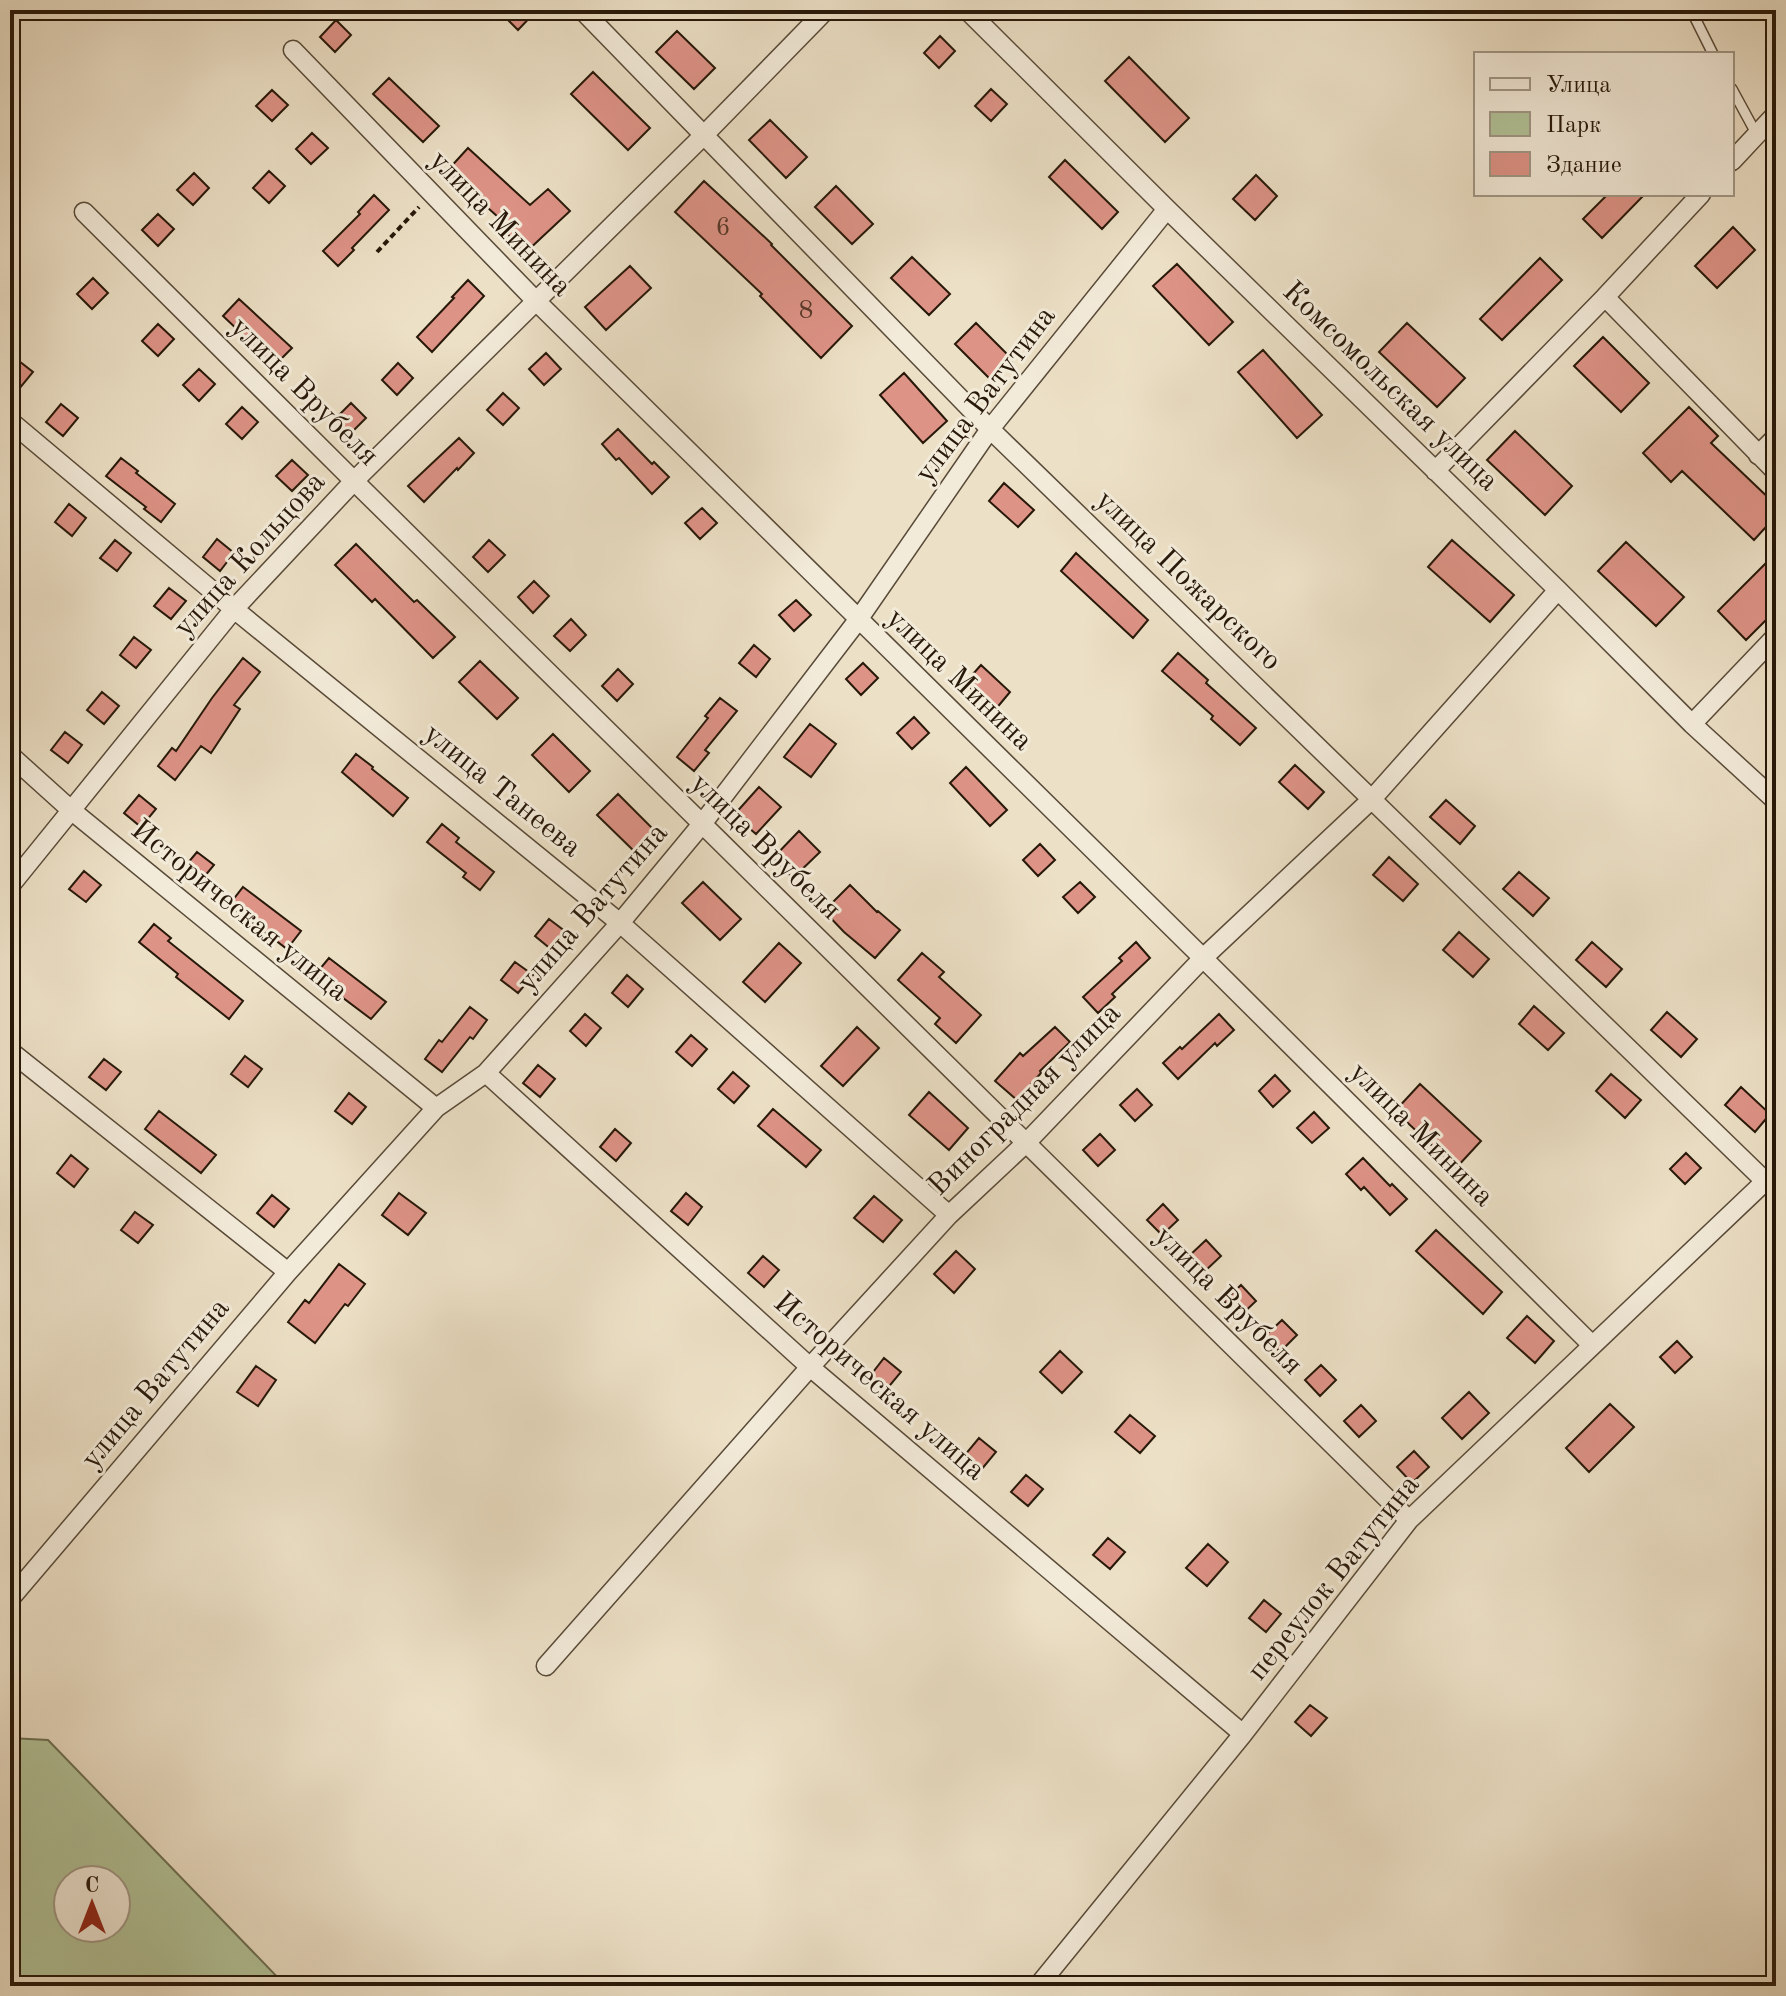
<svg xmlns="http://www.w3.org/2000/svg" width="1786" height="1996" font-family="'Old Standard TT',serif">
  <rect width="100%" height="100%" fill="#ece0c6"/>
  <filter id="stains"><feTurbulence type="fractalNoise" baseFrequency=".0025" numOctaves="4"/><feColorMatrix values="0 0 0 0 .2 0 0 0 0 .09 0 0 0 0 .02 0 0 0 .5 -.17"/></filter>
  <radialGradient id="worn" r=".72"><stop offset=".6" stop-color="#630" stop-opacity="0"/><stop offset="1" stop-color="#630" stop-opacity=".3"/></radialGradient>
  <path fill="#b2c399" stroke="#6c6e51" stroke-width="2" fill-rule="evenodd" d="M10,1738L48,1740L286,1986H10ZM68,1880H116V1928H68Z"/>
  <path fill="#de9387" stroke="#271809" stroke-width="2" d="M498,10H537L518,30Z
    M336,20L351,35L335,52L320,37Z
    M677,31L715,68L694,89L656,52Z
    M940,36L955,51L939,68L924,53Z
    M1129,57L1189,118L1165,142L1105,81Z
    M593,72L650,128L628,150L571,94Z
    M389,78L439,126L423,142L373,94Z
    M991,89L1007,104L991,121L975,106Z
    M272,90L288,105L272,121L256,106Z
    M770,120L807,157L786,178L749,140Z
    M312,133L328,148L311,164L296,149Z
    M468,148L530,205L548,189L570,211L525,253L504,230L508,226L447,171Z
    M1065,160L1118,212L1102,229L1049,177Z
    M269,171L285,186L269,203L253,188Z
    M194,173L209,188L193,205L177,190Z
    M1256,175L1277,196L1255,220L1233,199Z
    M704,181L772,244L771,245L852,326L821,358L760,296L762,294L675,212Z
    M836,186L873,224L852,244L815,207Z
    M1608,194H1645L1602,238L1583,219Z
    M374,195L389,210L352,248L354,250L338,266L323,251L360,214L358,212Z
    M158,214L174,229L158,246L142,230Z
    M1733,227L1755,250L1717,288L1695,266Z
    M912,257L950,294L929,315L891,278Z
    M1540,258L1562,280L1502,340L1480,319Z
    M1177,264L1233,322L1209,345L1153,286Z
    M630,266L651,288L606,330L585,307Z
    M93,278L108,293L92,309L77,294Z
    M468,280L484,296L432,352L417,337L454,298L452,297Z
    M239,299L292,348L275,365L223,316Z
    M976,323L1013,360L992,381L955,344Z
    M1407,323L1465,378L1437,407L1379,352Z
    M158,324L174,339L158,356L142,341Z
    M1603,337L1649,383L1621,412L1574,366Z
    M1263,350L1322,415L1297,438L1238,372Z
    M546,353L561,369L544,385L529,369Z
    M10,354L33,372L10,400Z
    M398,363L413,378L397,395L382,380Z
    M199,369L215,384L199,401L183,385Z
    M904,373L947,421L923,443L880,395Z
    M503,393L519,408L503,425L487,410Z
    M351,403L366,418L350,434L335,419Z
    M61,404L78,418L63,436L46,422Z
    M242,407L258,422L242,439L226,424Z
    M1689,407L1718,436L1711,443L1776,505V516L1754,540L1682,471L1671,482L1643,453Z
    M618,429L652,464L654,462L669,477L652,494L619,458L616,460L602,444Z
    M1515,431L1572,486L1545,515L1487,460Z
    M459,438L474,453L458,470L457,468L424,502L408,486Z
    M121,458L138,471L136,473L175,504L161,522L144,509L146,507L106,476Z
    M292,460L308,475L292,491L276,476Z
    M1004,483L1034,510L1018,527L989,501Z
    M69,504L86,518L72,536L55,522Z
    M702,508L717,523L700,539L685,523Z
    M217,539L234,553L220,571L203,557Z
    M115,540L131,553L117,571L100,558Z
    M489,540L505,555L488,572L473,557Z
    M1452,540L1514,595L1490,622L1428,567Z
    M1626,542L1684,597L1656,626L1598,571Z
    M356,544L414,602L417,600L455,637L433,658L375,599L372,602L335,565Z
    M1076,553L1148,620L1133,638L1061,571Z
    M1776,553V610L1746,640L1718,611Z
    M534,581L549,596L533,613L518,597Z
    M169,588L186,601L171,619L154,606Z
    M796,600L811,615L794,631L779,615Z
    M571,619L586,635L570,651L554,636Z
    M134,637L151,650L136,668L120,655Z
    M754,645L770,659L756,677L739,663Z
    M1178,653L1208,680L1206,683L1256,728L1240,745L1211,719L1213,716L1162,671Z
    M243,658L260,672L234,705L240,709L211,753L201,746L175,780L158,766L172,748L176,751L212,698Z
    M480,661L518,698L497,719L459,682Z
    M863,663L878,678L861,695L846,679Z
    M981,665L1010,692L995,710L965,683Z
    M618,669L633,684L617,701L602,686Z
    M102,692L119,706L104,724L87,710Z
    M720,698L737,711L705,750L709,753L694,771L677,757L708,718L705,716Z
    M914,717L929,733L912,749L897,733Z
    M810,724L836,744L811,777L784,757Z
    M65,732L82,745L68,763L51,750Z
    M553,734L590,771L569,792L532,755Z
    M356,754L373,767L372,769L408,798L393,816L342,772Z
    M1295,765L1324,792L1308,809L1279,782Z
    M966,767L1007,810L990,826L950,783Z
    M759,787L781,807L756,834L734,815Z
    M618,794L655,831L635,852L597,815Z
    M139,795L156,809L141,827L124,813Z
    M1446,800L1475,826L1460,844L1430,817Z
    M442,824L459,838L456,842L494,872L480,890L463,877L466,873L427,842Z
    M799,831L820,852L793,878L773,858Z
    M1040,844L1055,860L1038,876L1023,860Z
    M197,852L214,865L199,883L182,870Z
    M1389,857L1418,884L1403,901L1373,875Z
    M84,871L101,885L86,902L69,889Z
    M1519,872L1549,898L1533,916L1503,889Z
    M703,882L741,919L720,940L682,903Z
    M1080,882L1095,897L1078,913L1063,897Z
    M850,885L877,912L878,911L900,930L875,958L844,932L824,911Z
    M243,887L301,931L287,949L229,905Z
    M549,919L566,932L552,950L535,936Z
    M154,924L171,938L168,941L243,1001L229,1019L176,977L178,974L139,942Z
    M1459,932L1489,959L1473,977L1443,950Z
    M1136,942L1150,958L1112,994L1115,997L1098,1013L1083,997L1122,961L1119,958Z
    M1592,942L1622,969L1606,987L1576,960Z
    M779,943L801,963L765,1002L743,982Z
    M922,953L944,972L939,977L981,1015L956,1043L935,1024L940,1018L898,980Z
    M329,958L386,1002L371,1019L314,976Z
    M515,962L533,975L518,993L501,980Z
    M627,975L643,989L628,1007L612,993Z
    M1534,1006L1564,1033L1548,1050L1519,1024Z
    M470,1007L487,1020L473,1039L470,1037L442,1072L425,1059L439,1040L442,1042Z
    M1667,1012L1697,1039L1681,1057L1651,1030Z
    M585,1014L601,1028L586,1046L570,1031Z
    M1219,1014L1234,1030L1217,1046L1215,1043L1178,1079L1163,1063L1180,1047L1182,1049Z
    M857,1027L879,1048L843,1086L821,1066Z
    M1055,1027L1070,1042L1040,1071L1041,1073L1017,1100L995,1081L1020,1053L1023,1056Z
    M691,1035L707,1049L692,1066L676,1052Z
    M245,1056L262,1069L248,1087L231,1074Z
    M104,1059L121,1072L106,1090L89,1077Z
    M538,1065L555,1079L540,1097L523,1083Z
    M733,1072L749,1086L734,1103L718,1089Z
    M1611,1074L1641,1100L1625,1118L1596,1091Z
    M1275,1075L1290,1091L1273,1107L1259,1091Z
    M1420,1084L1481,1141L1456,1168L1395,1111Z
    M1741,1087L1770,1114L1755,1132L1725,1105Z
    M1137,1089L1152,1105L1135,1121L1120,1105Z
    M929,1092L968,1128L949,1150L909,1115Z
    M349,1093L366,1107L352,1124L335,1111Z
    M773,1109L821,1150L806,1167L758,1126Z
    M159,1111L216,1155L201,1173L145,1129Z
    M1314,1112L1329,1128L1312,1143L1297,1128Z
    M615,1129L631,1143L616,1161L600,1147Z
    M1100,1134L1115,1150L1098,1166L1083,1150Z
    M1686,1153L1701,1168L1685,1184L1670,1169Z
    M71,1155L88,1169L74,1187L57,1173Z
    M1363,1158L1390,1186L1392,1184L1407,1199L1390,1215L1364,1187L1361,1190L1346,1174Z
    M399,1193L426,1213L408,1235L382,1215Z
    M686,1193L702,1207L688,1225L671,1211Z
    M272,1195L289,1209L274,1227L257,1213Z
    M874,1196L902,1220L883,1242L854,1218Z
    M1163,1204L1178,1220L1162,1235L1147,1220Z
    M135,1212L153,1225L138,1243L121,1230Z
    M1436,1230L1502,1292L1483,1314L1416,1251Z
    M1206,1240L1221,1256L1204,1272L1189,1256Z
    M956,1251L975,1269L954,1293L934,1274Z
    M763,1256L779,1270L764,1287L748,1273Z
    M339,1264L365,1284L348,1306L345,1304L315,1343L288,1322L305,1300L309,1303Z
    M1241,1285L1256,1301L1239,1317L1224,1301Z
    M1527,1316L1554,1341L1535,1363L1507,1338Z
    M1282,1320L1297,1335L1280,1352L1265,1336Z
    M1677,1341L1692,1357L1675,1373L1660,1357Z
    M1060,1351L1082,1372L1062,1393L1040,1372Z
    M884,1358L901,1372L886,1390L870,1376Z
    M1321,1365L1336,1380L1320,1396L1305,1380Z
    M256,1366L276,1380L258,1406L237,1392Z
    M1469,1392L1489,1413L1462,1439L1442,1418Z
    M1610,1404L1634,1427L1589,1472L1566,1448Z
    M1361,1405L1376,1421L1359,1437L1344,1421Z
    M1130,1415L1155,1436L1140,1453L1115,1432Z
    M979,1438L996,1452L981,1470L964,1456Z
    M1414,1451L1429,1467L1412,1483L1397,1467Z
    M1026,1475L1043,1489L1028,1506L1011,1492Z
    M1108,1538L1125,1552L1110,1569L1093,1555Z
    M1208,1544L1228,1562L1207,1586L1186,1568Z
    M1264,1600L1281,1614L1266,1632L1249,1618Z
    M1310,1705L1327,1718L1311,1736L1295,1722Z"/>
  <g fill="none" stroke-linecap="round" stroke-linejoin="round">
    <defs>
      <path id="lane" d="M1691,10L1713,54
        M1732,89L1757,135"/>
      <path id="street" d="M582,10L990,429L1766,1182
        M967,10L1167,209L1558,590L1692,724L1776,801
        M293,50L536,301L1203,958L1592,1345
        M1732,161L1776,114
        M84,212L354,481L1409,1520
        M1605,297L1776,472
        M10,421L234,609L620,923L949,1215
        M1758,455L1776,437
        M1435,471L1605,297L1701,194
        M1692,724L1776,636
        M10,755L71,810L436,1108
        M10,886L234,609L354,481L704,135L826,10
        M10,1051L288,1272
        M486,1073L810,1367L1243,1734
        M10,1599L288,1272L436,1108L486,1073L620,923L702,824L858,620L990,429L1167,209
        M546,1666L810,1367L949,1215L1027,1142L1203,958L1372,799L1558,590
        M1038,1986L1243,1734L1409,1520L1776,1171"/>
    </defs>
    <use href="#lane" stroke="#584a38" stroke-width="12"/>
    <use href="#street" stroke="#584a38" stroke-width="21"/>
    <path stroke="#271809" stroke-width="4" stroke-dasharray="6 4" stroke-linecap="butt" d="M377,252L419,207"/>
    <use href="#lane" stroke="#f3ebda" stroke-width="9"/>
    <use href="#street" stroke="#f3ebda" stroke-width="18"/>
  </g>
  <g text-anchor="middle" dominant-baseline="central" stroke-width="6" stroke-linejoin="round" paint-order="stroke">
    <g font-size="26" fill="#553728">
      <text x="723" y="228">6</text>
      <text x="806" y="311">8</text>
    </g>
    <g font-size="30" fill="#271809" stroke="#f3ebda">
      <text transform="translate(500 224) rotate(46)">улица Минина</text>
      <text transform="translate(1390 387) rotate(44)">Комсомольская улица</text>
      <text transform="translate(304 392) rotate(45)">улица Врубеля</text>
      <text transform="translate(986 395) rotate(-53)">улица Ватутина</text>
      <text transform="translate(250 555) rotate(-48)">улица Кольцова</text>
      <text transform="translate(1188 581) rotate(44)">улица Пожарского</text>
      <text transform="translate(959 680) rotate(44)">улица Минина</text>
      <text transform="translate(502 791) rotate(39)">улица Танеева</text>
      <text transform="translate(765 847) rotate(44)">улица Врубеля</text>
      <text transform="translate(593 908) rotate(-49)">улица Ватутина</text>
      <text transform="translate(239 911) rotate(39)">Историческая улица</text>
      <text transform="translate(1025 1100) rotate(-45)">Виноградная улица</text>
      <text transform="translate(1421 1135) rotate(45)">улица Минина</text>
      <text transform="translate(1228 1301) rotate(45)">улица Врубеля</text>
      <text transform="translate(156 1384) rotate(-50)">улица Ватутина</text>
      <text transform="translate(879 1387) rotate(41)">Историческая улица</text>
      <text transform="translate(1334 1578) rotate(-51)">переулок Ватутина</text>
    </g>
  </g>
  <rect width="1786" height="1996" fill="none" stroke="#ece0c6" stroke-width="40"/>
  <rect x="12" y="12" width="1762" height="1972" fill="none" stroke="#271809" stroke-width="4"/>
  <rect x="20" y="20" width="1746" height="1956" fill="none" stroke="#271809" stroke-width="2"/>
  <rect x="1474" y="52" width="260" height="144" fill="#f3ebda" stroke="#a19786" stroke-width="2"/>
  <rect x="1490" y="78" width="40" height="12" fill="#f3ebda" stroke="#a19786" stroke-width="2"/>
  <text x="1546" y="92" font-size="24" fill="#271809">Улица</text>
  <rect x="1490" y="112" width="40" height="24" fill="#b2c399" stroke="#a19786" stroke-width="2"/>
  <text x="1546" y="132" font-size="24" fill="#271809">Парк</text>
  <rect x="1490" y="152" width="40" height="24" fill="#de9387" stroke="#a19786" stroke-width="2"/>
  <text x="1546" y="172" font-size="24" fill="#271809">Здание</text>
  <g transform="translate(92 1904)"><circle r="38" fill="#f3ebda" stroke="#a19786" stroke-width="2"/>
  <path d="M0-6L14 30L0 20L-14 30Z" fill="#8f2418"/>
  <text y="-12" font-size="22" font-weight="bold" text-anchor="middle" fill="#271809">С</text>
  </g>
  <rect width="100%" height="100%" filter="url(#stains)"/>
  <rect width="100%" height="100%" fill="url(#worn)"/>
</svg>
